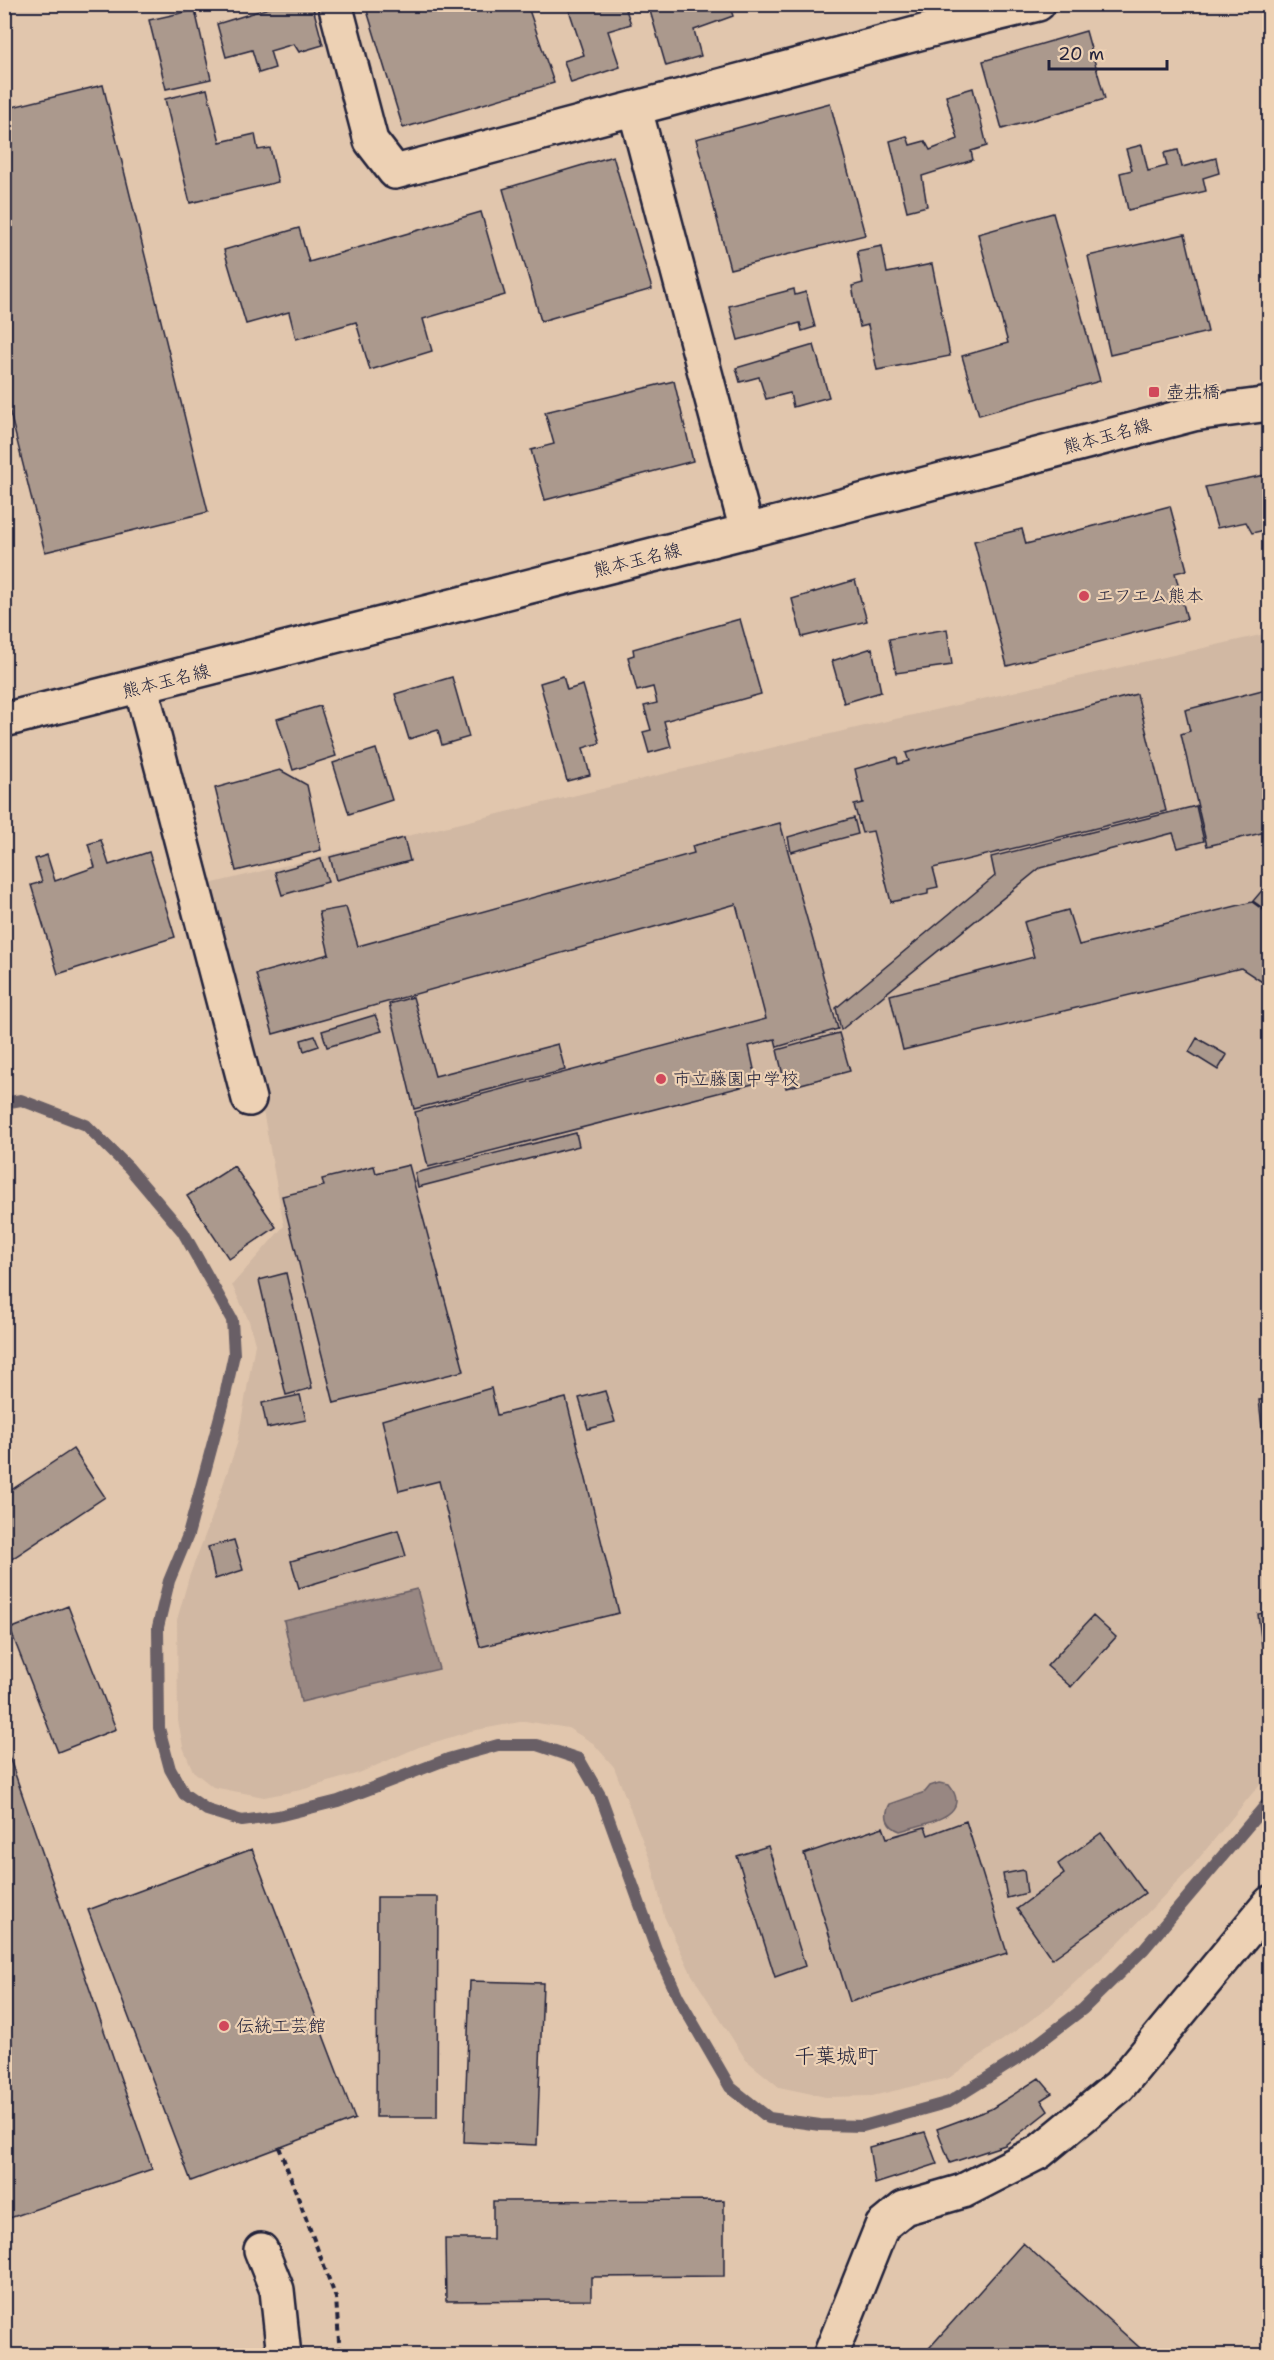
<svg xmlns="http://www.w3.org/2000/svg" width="1274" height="2360" font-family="'Shantell Sans','Klee One',sans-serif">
  <rect width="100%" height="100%" fill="#e1c6ad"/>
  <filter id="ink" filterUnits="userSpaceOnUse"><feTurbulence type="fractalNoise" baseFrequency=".0167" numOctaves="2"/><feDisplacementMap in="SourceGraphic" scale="12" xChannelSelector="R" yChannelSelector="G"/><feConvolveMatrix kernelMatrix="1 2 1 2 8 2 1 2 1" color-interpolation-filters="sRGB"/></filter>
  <g filter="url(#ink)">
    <path fill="#d1b8a3" d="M1269,633V1773L1190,1869L1119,1942L1045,2010L949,2078L872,2096L826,2097L779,2087L746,2060L692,1975L664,1916L652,1865L614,1767L593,1743L568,1728L525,1721L471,1731L419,1747L359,1773L301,1790L264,1797L213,1787L193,1771L183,1747L178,1720L177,1620L189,1577L212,1517L237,1444L255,1344L249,1321L232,1285L284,1226L264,1116L201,886L804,740Z"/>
    <path fill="#988782" stroke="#695f66" stroke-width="1.5" d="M417,1589L439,1669L301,1702L284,1621Z
      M939,1783L949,1785C975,1817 922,1824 900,1831C887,1826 883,1816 890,1804L925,1792L930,1786Z"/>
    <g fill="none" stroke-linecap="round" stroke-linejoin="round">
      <path stroke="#695f66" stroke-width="12" d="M4,1103L21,1100L86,1125L129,1168L183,1232L232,1320L234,1354L223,1405L188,1535L169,1581L158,1627L159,1728L170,1769L184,1794L207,1810L242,1821L278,1816L338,1801L448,1759L498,1745H537L579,1759L601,1797L656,1949L678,1997L730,2087L769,2118L820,2125L863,2126L949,2102L1019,2058L1083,2009L1143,1950L1270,1800"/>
    </g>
    <path fill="#ab998d" stroke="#22223b" stroke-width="1.5" d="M282,4H312L323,45L299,52L294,44L270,51L275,68L259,73L252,50L226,57L217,24Z
      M365,4H527L554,83L403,128Z
      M567,4H624L631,24L608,31L620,67L571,83L564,61L584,55Z
      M648,4H729L733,16L694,30L701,56L666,66Z
      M195,10L211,79L166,89L149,20Z
      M1086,31L1105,99L1002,129L983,61Z
      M103,85L208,512L45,552L4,389V109Z
      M973,88L987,146L971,151L973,160L922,176L927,206L907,211L890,141L907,136L910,145L925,141L930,150L958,139L946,96Z
      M207,89L220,142L255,134L258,150L270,148L278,182L190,203L165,99Z
      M830,103L865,235L730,269L696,139Z
      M1142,145L1148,171L1167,166L1164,153L1178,150L1182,167L1216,158L1219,173L1203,178L1206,191L1128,210L1120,173L1132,170L1126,149Z
      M613,156L652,289L541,321L503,189Z
      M481,212L505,295L423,319L432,351L370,370L356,322L296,339L289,312L246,324L224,250L299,228L309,262Z
      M1053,213L1100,381L979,415L962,356L1008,343L978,234Z
      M1185,234L1208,332L1110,355L1088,256Z
      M882,246L887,273L932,264L950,356L877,370L868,325L860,327L852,286L863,283L857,251Z
      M794,289L795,295L806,292L815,327L802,331L800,323L738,340L729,306Z
      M814,345L829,397L793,407L790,393L766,399L759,377L740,382L736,368Z
      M674,381L693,461L545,500L531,450L554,444L545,412Z
      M1270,474V529L1252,533L1246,522L1217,528L1205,487Z
      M1170,506L1187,570L1175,573L1187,619L1007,666L974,541L1022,529L1026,544Z
      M855,580L867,621L802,637L792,599Z
      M740,619L761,694L664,721L671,747L649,753L643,732L651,730L644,706L657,703L653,687L637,691L628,657L634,655L633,649Z
      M947,629L952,665L896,673L889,639Z
      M872,648L881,692L844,703L832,661Z
      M563,676L567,690L583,685L600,743L583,748L590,775L567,781L540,683Z
      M452,677L469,737L442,745L438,730L409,739L395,694Z
      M1270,688V831L1207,846L1181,734L1190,731L1185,710Z
      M1137,694L1166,811L933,868L938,887L928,889V894L891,902L873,831L862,833L854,805L863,803L855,769L897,757L898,764L909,761L906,753Z
      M320,706L336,756L293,770L277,719Z
      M376,749L392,800L349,814L333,763Z
      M280,770L307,785L321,850L236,871L215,788Z
      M1196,806L1204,841L1178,848L1173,833L1040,868L841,1030L836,1008L995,876L991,857Z
      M854,818L858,834L791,852L788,837Z
      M780,823L838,1029L777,1047L775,1039L749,1046L757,1083L428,1167L415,1112L766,1019L736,904L273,1034L256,974L329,954L319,912L346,907L358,946L694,853L692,846Z
      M404,838L410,861L336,880L330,857Z
      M101,840L109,865L149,852L175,937L58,974L31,885L42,882L35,859L47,855L55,881L95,867L88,844Z
      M321,859L328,882L282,895L275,872Z
      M1270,881V913L1253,901Z
      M1252,902L1270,915V987L1241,968L903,1050L890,995L1034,957L1024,922L1068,910L1079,945Z
      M413,997L435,1076L558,1044L565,1070L414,1109L389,1004Z
      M375,1015L382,1031L327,1047L322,1031Z
      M839,1033L850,1071L786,1088L777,1050Z
      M315,1036L319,1046L304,1051L301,1040Z
      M1197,1038L1227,1055L1218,1070L1189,1052Z
      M576,1133L579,1146L418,1187L415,1173Z
      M409,1165L464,1371L334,1403L282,1196L324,1186L322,1179L374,1166L376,1173Z
      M234,1166L276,1227L229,1259L187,1196Z
      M286,1273L312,1388L286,1395L259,1280Z
      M491,1388L497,1415L566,1398L619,1613L480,1647L439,1481L399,1491L382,1420Z
      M605,1391L615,1422L588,1429L579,1398Z
      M300,1395L306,1420L267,1428L262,1403Z
      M1270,1399V1500L1259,1400Z
      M73,1449L105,1497L4,1564V1495Z
      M398,1530L406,1556L299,1588L291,1561Z
      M234,1540L243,1570L215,1579L208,1547Z
      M68,1606L116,1729L58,1752L10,1629Z
      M1270,1612V1645L1262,1646L1258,1614Z
      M1093,1616L1116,1637L1071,1687L1047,1666Z
      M4,1742L152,2169L4,2220Z
      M966,1821L1007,1953L850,2002L804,1854L883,1827L887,1838L925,1827L928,1835Z
      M1101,1833L1145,1893L1052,1959L1017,1909L1064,1874L1058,1864Z
      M768,1846L805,1966L775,1977L737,1856Z
      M252,1849L355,2119L191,2181L88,1910Z
      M1024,1870L1027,1893L1007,1898L1003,1874Z
      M377,1897H438L437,2117H376Z
      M470,1981L543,1983L537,2145L464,2142Z
      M1039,2078L1052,2093L1041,2100L1048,2111L1005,2145L950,2163L937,2129L991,2109Z
      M925,2132L937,2164L875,2184L869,2147Z
      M724,2200V2276L591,2277V2300L446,2301L445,2239H493V2201Z
      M1023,2243L1149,2356H922Z"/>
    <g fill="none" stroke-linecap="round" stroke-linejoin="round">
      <defs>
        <path id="minor" d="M335,4L371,141L395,172L938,28L1038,4
          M635,109L747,531
          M141,687L249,1099
          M261,2250L277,2290L284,2356
          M830,2356L882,2226L904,2208L963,2191L1039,2152L1119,2086L1270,1903"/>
        <path id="major" d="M4,720L747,531L1193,414L1270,404"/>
      </defs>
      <use href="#minor" stroke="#22223b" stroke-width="38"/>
      <use href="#major" stroke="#22223b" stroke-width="38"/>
      <path stroke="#22223b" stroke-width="4" stroke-dasharray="6 4.5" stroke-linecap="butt" d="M279,2147L336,2298L340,2356"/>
      <use href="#minor" stroke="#edd1b4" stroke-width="33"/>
      <use href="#major" stroke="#edd1b4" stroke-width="33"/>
    </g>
  </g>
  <g fill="#d1495b" stroke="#edd1b4" stroke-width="2">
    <rect x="1148" y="386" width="12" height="12" rx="3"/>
    <circle cx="1084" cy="596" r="6"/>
    <circle cx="661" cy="1079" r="6"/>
    <circle cx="224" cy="2026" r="6"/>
  </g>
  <g text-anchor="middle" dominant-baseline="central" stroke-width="4.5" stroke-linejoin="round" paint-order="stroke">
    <g font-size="18" fill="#22223b" stroke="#edd1b4" text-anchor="start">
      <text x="1166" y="392">壺井橋</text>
      <text x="1096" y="596">エフエム熊本</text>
      <text x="673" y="1079">市立藤園中学校</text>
      <text x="236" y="2026">伝統工芸館</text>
    </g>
    <g font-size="18" fill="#22223b" stroke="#edd1b4">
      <text transform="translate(1107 436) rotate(-15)">熊本玉名線</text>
      <text transform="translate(637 560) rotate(-14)">熊本玉名線</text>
      <text transform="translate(166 681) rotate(-14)">熊本玉名線</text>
    </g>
    <g font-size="21" fill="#22223b" stroke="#edd1b4">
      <text x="836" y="2056">千葉城町</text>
    </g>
  </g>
  <rect width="1274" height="2360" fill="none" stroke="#edd1b4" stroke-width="24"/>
  <rect x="12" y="12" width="1250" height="2336" fill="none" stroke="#22223b" stroke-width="2" filter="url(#ink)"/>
  <path d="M1049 60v9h118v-9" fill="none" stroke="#22223b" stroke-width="3"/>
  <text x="1058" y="60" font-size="18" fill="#22223b" stroke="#edd1b4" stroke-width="4.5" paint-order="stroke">20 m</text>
</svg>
